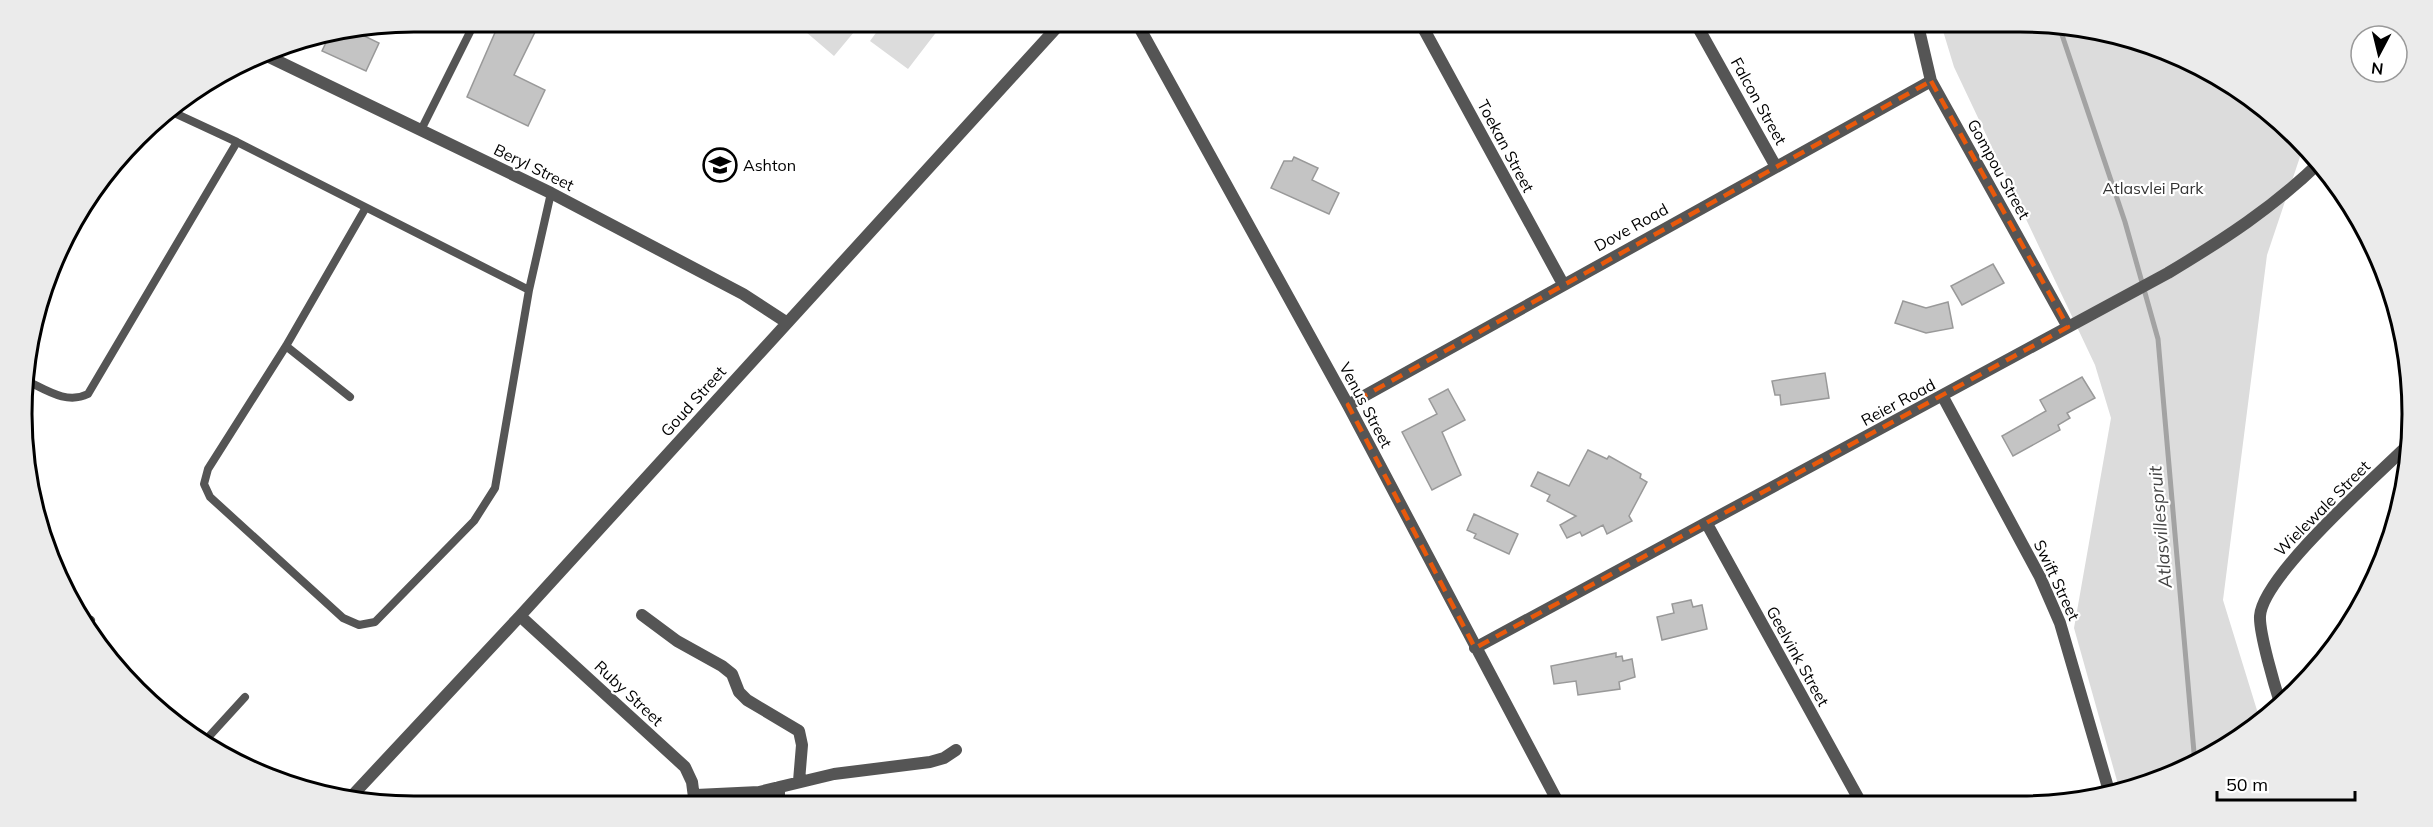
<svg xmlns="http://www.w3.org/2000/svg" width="2433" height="827" font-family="Mulish,sans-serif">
  <rect width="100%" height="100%" fill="#fff"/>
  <path fill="#dcdcdc" d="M1940,21H2020L2121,34L2193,61L2258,102L2304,145L2267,255L2223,600L2260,720L2193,766L2119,788L2074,628L2111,418L2095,365L1954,67Z
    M799,26H859L834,56Z
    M881,26H941L908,69L870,41Z"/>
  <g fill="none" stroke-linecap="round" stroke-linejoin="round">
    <path stroke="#a3a3a3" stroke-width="5" d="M2059,26L2125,222L2158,339L2195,764"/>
  </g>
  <path fill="#c4c4c4" stroke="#999" stroke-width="1.5" d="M337,28H348L379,43L366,71L322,51L332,30Z
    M497,28H537L514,75L545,90L528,126L467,97Z
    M1294,157L1318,168L1312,180L1339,193L1329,214L1271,188L1284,161H1292Z
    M1993,264L2004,283L1962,305L1951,286Z
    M1903,301L1926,308L1948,302L1953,328L1926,333L1895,323Z
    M1825,373L1829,398L1781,405L1780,395H1775L1772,381Z
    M2082,377L2095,398L2067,413L2070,418L2058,425L2060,430L2013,456L2002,436L2046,411L2040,400Z
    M1448,389L1465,420L1442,432L1461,475L1432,490L1402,432L1437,414L1429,399Z
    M1588,450L1607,459L1609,456L1641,474L1640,478L1647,482L1629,516L1632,521L1607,534L1603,525L1582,536L1580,532L1567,538L1560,525L1576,516L1547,501L1550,495L1531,486L1538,472L1569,486Z
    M1474,514L1518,534L1509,554L1474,538L1476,534L1467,530Z
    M1691,600L1693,607L1702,605L1707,629L1662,640L1657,617L1674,613L1672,604Z
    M1616,653V657L1622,656L1623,661L1632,659L1635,677L1619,682L1620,689L1578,695L1576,681L1554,684L1551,666Z"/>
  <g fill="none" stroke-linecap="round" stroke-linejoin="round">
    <path stroke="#555" stroke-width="8" d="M168,110L237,142L529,290
      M421,130L472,28
      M365,209L286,346L208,469L204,484L210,497L343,618L359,625L375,622L474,521L495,488L529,290L551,193
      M286,346L350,397
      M25,380C45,389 66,405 88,394L237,142
      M85,626L91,620
      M203,743L245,697"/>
    <path stroke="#555" stroke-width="12" d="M1917,21L1931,81L2068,327
      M1695,22L1775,165
      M1421,24L1563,284
      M1138,25L1348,405L1559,804
      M261,53L551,193L743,294L786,322
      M1943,397L2040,577L2060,623L2109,791
      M1348,405L1931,81
      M1707,524L1861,803
      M642,615L677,641L722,666L732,674L739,692L747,700L799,731L802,745L799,781
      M520,616L685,767L692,782L695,805
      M1475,648L2168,273C2223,240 2274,207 2320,162
      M2281,706C2275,687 2259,633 2260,616C2263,575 2378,475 2410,443
      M779,787V805
      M696,795L759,792L834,774L930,762L944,758L956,750
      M350,798L520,616L1059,25"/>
  </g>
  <path fill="none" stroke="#e8590c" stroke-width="4.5" stroke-dasharray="12 8" stroke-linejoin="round" d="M1931,81L2068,327L1475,648L1348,405Z"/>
  <defs>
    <symbol id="school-ring" viewBox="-11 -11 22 22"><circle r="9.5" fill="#fff" stroke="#000" stroke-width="1.5"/><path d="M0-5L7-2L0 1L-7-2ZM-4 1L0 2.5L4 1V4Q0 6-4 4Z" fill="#000"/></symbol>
  </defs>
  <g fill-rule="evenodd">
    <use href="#school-ring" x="701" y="146" width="38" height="38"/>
  </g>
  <g text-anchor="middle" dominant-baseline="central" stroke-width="4.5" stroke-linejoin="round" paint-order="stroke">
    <g font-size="16" fill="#000" stroke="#fff">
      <text transform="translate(1759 101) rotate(61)">Falcon Street</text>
      <text transform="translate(1506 146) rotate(62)">Toekan Street</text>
      <text transform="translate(534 167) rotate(26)">Beryl Street</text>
      <text transform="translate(1999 169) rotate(61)">Gompou Street</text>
      <text transform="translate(1631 227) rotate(-29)">Dove Road</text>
      <text transform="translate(693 401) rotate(-48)">Goud Street</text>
      <text transform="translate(1898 402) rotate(-28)">Reier Road</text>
      <text transform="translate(1366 405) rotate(62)">Venus Street</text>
      <text transform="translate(2322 508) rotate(-45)">Wielewale Street</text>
      <text transform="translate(2057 580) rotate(65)">Swift Street</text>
      <text transform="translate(1798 656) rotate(61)">Geelvink Street</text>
      <text transform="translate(629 693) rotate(43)">Ruby Street</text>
    </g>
    <g font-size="16" fill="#000" stroke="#fff" text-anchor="start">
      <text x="743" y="165">Ashton</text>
    </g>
    <g font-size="16" fill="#333" stroke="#fff">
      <text x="2153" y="188">Atlasvlei Park</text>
    </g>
    <g font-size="18" font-style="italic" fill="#444" stroke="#fff">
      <text transform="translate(2160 527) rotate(-95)">Atlasvillespruit</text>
    </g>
  </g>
  <path d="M0 0H2433V827H0ZM414 32H2020A382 382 0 0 1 2402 414V414A382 382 0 0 1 2020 796H414A382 382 0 0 1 32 414V414A382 382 0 0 1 414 32Z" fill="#ebebeb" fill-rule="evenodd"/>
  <path fill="none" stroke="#000" stroke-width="3" d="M414 32H2020A382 382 0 0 1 2402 414V414A382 382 0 0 1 2020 796H414A382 382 0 0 1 32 414V414A382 382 0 0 1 414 32Z"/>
  <g transform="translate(2379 54) rotate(187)"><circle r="28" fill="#ffffff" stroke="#999999" stroke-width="1.5"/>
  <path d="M0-4.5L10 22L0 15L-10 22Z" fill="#000000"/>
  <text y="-9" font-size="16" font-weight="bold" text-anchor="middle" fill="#000000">N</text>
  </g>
  <path d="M2217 791v9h138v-9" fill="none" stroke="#000000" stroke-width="3"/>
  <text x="2226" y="791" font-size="18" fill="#000000" stroke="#ffffff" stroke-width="4.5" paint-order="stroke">50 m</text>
</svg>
